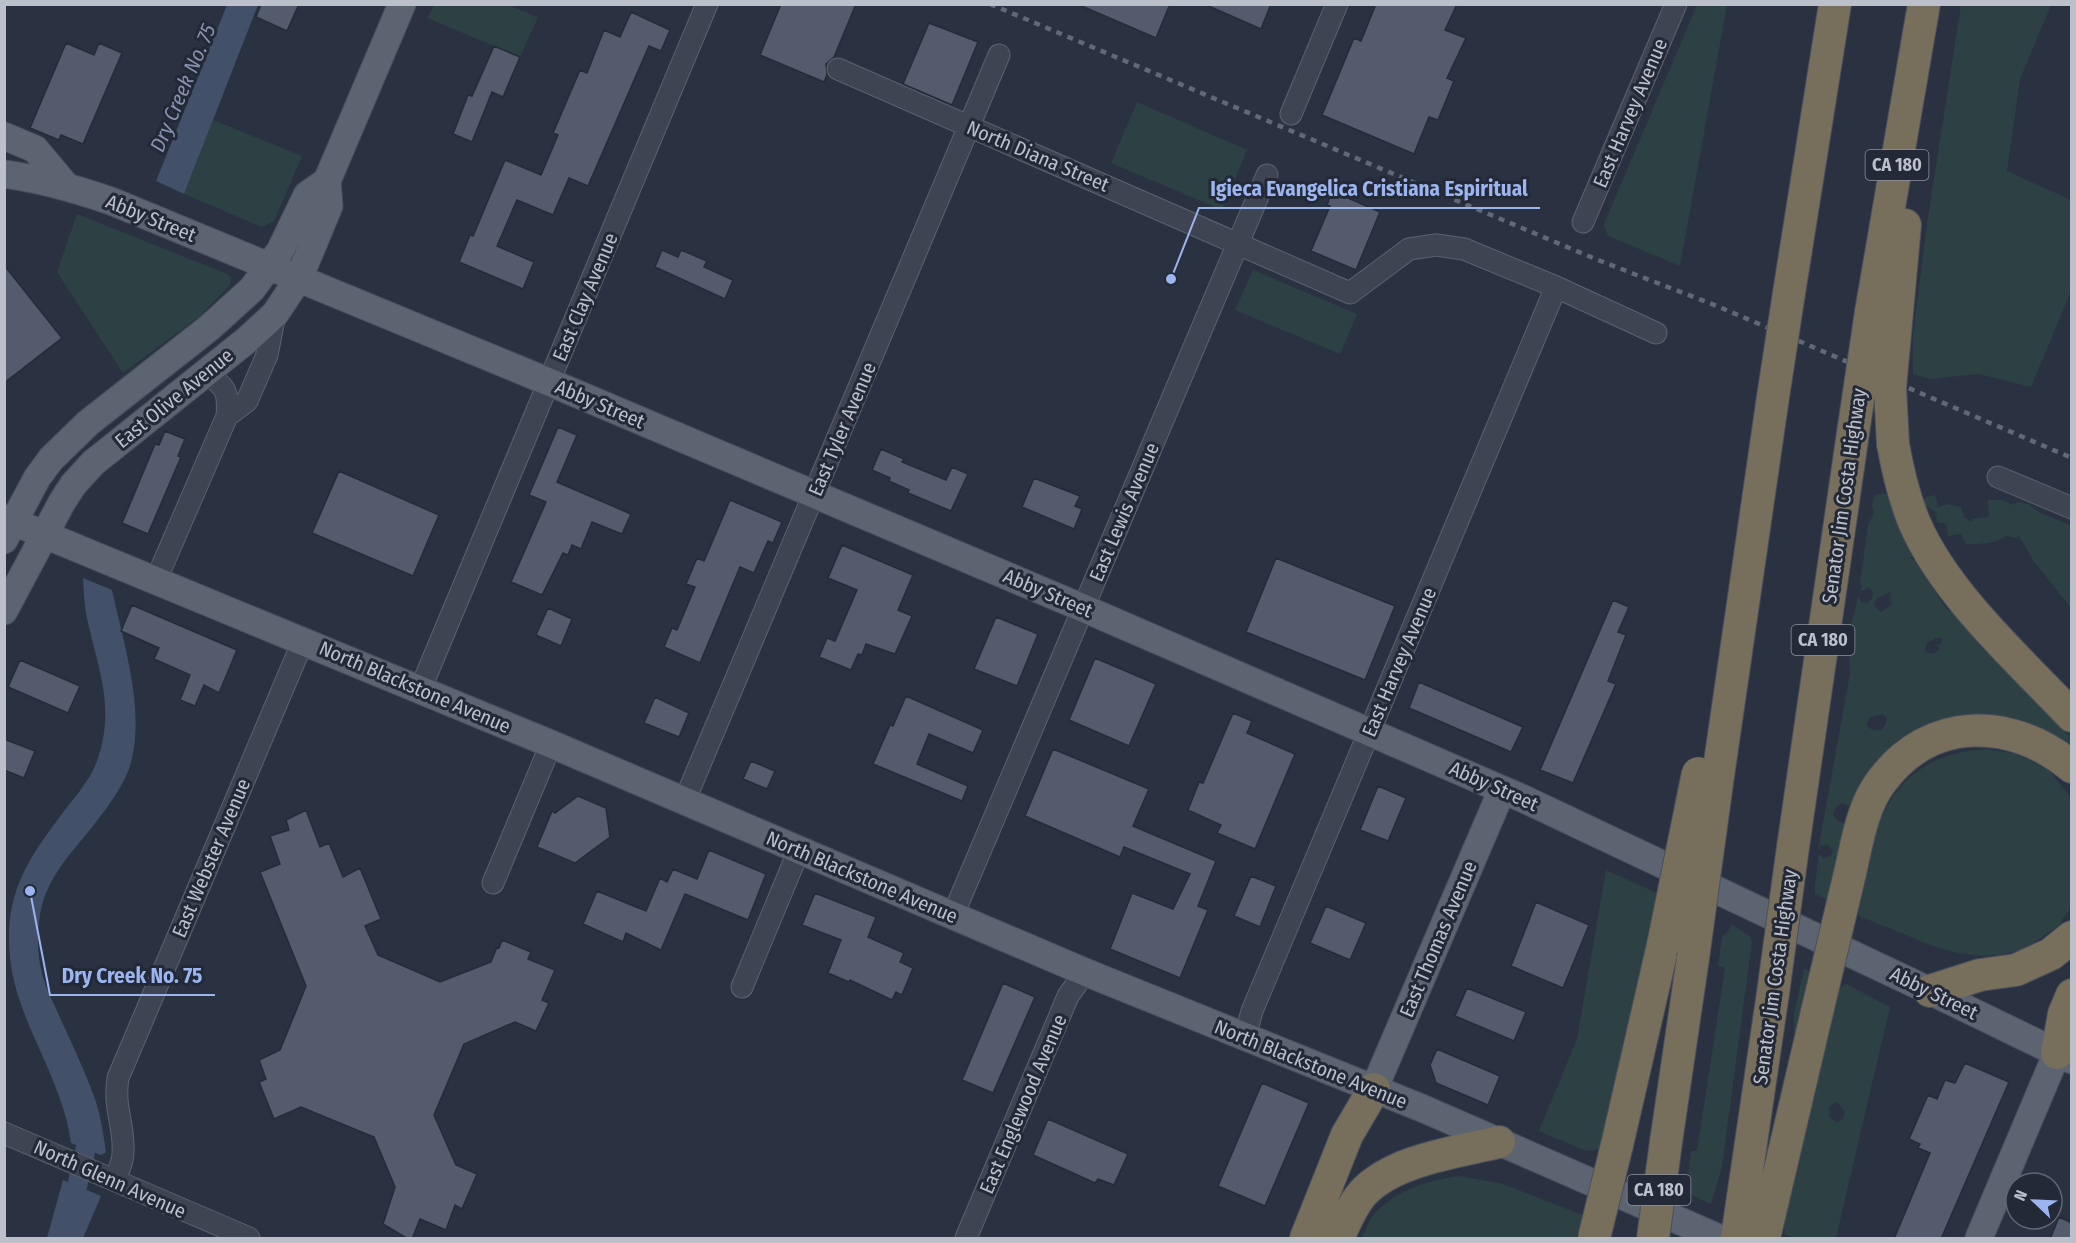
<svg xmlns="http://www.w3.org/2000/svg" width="2076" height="1243" font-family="'Fira Sans Condensed',sans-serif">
  <rect width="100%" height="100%" fill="#2a3241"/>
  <path fill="#2d4043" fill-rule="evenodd" d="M435,4L508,5L538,17L520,57L427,18Z
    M1697,5H1727L1680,266L1608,236L1604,224Z
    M1961,5H2051L2020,79L2007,171L2071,200V291L2031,387L1979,374L1929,379L1913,374V335L1927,224Z
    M1137,102L1247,150L1222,210L1111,163Z
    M213,120L302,156L274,221L262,227L184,194Z
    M77,214L227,274L231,278L230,285L201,315L123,373L57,272Z
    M1253,270L1357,314L1340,354L1235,310Z
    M1877,494H1890L1892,496L1893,513L1898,518L1914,547L1909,550L1914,557H1910L1911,559L1915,561L1945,607L1950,612L1949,607L1985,651L1996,659L2071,737V754L1917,735L1831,902L1815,894V886L1819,854L1823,858L1831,856L1833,851L1828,845H1821L1818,851L1850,673L1849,652L1854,632L1850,631L1858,596L1862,603H1867L1872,599L1873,592L1869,588L1860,591L1862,587L1860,583L1868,525L1874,513L1872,506L1874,497ZM1890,592L1891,595L1889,598L1892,604L1881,612L1874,606L1877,598ZM1936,638H1943L1941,644L1936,645L1939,647V650L1933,654L1928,653L1925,650L1927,643ZM1883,714L1887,718L1886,724L1881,730H1873L1866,726L1870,717ZM1842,803L1851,807V818L1843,823L1837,820L1833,814L1836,807Z
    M1935,495L1938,507L1947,504L1961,507L1964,517L1972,522V519L1989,517L1988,500H2002L2014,505L2017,502L2028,504L2039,512L2071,526V608L2033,560L2019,536L2016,538L2007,536C1993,544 1982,544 1966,544L1961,534L1948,536L1946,524L1937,522L1936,512L1923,504L1926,497Z
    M1987,749L2016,754L2049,770L2071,798V908L2058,926L2035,942L2017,951L2000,955L1979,956L1957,953L1933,946L1859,916C1855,897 1861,881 1866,862C1883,794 1914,753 1987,749Z
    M1606,870L1659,894L1601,1149L1586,1151L1539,1131L1577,1039Z
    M1731,924L1750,936L1752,941L1722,1166L1711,1204L1692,1195L1687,1184L1691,1151H1697L1725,968L1718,966L1722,937L1729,930Z
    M1804,969L1814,973L1796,1035L1794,1033V1014Z
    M1846,984L1890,1007L1836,1238H1795L1785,1234L1783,1219L1837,990ZM1838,1102L1845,1113L1843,1118L1837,1123L1830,1117L1829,1108L1832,1104Z
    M1460,1176L1503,1184L1585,1216L1580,1238H1361C1367,1231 1366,1223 1374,1214C1397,1190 1429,1180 1460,1176Z"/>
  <path fill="#43506a" d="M227,5H258L184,194L156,181Z
    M83,578L112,590C124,646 147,714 129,769C121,790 106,809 93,826C71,853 45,880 40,915C37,932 37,952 41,969C44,984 51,998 57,1011C69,1038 82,1064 92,1091C100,1110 103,1132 106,1152L101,1155L71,1143C69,1131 67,1119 63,1108C44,1047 8,1002 9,936C9,882 37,847 68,806C79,792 91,778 97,761C116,707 98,670 87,618C84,605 84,591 83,578Z
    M63,1180L101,1196L83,1238H47Z"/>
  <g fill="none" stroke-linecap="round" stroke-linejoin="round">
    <path stroke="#43506a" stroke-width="20" d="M65,1238L88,1139L85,1123"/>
  </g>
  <path fill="#535b6c" stroke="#252b39" stroke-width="1.5" d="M261,4H299L287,31L256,17Z
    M781,4H856L834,57L826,64L827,75L824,82L760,55Z
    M1077,4H1170L1156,38Z
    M1204,4H1271L1261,29Z
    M1376,4H1457L1445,30L1466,38L1447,78L1454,81L1438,120L1429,117L1414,154L1322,115L1354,38L1361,41Z
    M631,12L670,30L661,51L649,46L588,186L569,178L553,215L517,200L497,246L534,262L523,289L459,262L470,235L473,236L505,160L541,175L558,135L553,133L580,70L587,73L604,30L620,37Z
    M929,23L978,42L952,105L903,84Z
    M66,43L94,55L99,43L122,53L83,144L61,135L59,140L30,128Z
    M494,46L520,57L503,97L492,92L472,142L453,134L468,95L472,96Z
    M1332,191L1380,212L1356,270L1311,251L1330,206L1327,205Z
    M662,250L678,257L681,250L707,261L704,267L733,280L725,299L655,267Z
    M4,265L62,338L4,383Z
    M558,427L577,435L557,482L631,514L622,534L592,522L581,549L572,545L568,555L563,553L542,595L511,582L546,502L529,495Z
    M165,431L185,439L178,456L181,457L148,534L122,523L155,444L159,445Z
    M881,449L904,459L902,462L946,480L952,467L968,474L951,511L908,493L909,490L889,481L890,478L872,470Z
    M339,471L439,515L413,576L312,533Z
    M1034,478L1080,496L1075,506L1082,509L1074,529L1022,507Z
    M730,500L782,522L773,543L768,541L754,573L740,567L700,663L664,647L672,628L677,630L695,587L686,584L697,558L704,561Z
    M842,545L913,575L898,610L912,616L895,654L866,644L862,655L858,654L851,670L819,657L827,638L835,641L857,590L828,578Z
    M1276,558L1395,606L1365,680L1246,632Z
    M1613,600L1629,607L1618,632L1626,635L1608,681L1616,684L1573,783L1540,770Z
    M132,605L237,650L219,693L204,685L195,706L180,700L190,675L154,659L159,648L121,631Z
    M548,608L572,619L561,646L536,635Z
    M996,617L1038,634L1017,686L974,669Z
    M1095,658L1156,684L1129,746L1069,720Z
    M20,660L80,686L68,713L8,687Z
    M1419,682L1523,727L1511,752L1409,708Z
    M906,696L983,730L973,753L929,734L917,764L968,786L962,801L873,764L890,725L893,726Z
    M655,697L689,713L679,737L644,723Z
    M1233,713L1252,721L1247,733L1295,754L1255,849L1217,833L1221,825L1188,810L1199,782L1203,783Z
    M4,739L35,751L24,778L4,770Z
    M1053,749L1149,789L1133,826L1216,861L1198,906L1208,910L1180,978L1110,949L1132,893L1173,909L1190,874L1124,847L1120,857L1025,816Z
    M751,761L775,771L767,789L743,779Z
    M1378,786L1406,798L1388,841L1360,830Z
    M578,796L606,808L610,837L575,863L537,847L552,811L555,813Z
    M306,810L320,847L329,843L343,877L360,868L381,919L365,926L378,955L440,982L491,962L497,947L499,948L502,940L531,952L528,959L555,970L542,1000L549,1003L536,1031L515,1022L464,1044L434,1115L456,1165L477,1174L462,1209L455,1205L446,1230L420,1219L412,1239H408L383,1224L395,1187L374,1137L301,1107L274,1119L259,1082L266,1079L259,1060L280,1050L306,986L260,872L280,864L270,836L289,830L286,820Z
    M709,850L766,874L748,920L685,894L661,950L626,933L623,942L583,924L597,891L646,911L660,878L667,882L673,869L697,879Z
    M1251,876L1276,886L1260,927L1234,916Z
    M815,893L876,917L868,937L904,953L900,962L913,968L902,995L896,992L892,1000L850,980L849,982L828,973L841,940L802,925Z
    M1536,902L1589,925L1563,988L1511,966Z
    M1326,906L1366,923L1350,960L1310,943Z
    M1003,983L1035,997L993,1093L962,1080Z
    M1467,988L1526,1012L1514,1041L1455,1016Z
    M1437,1049L1500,1076L1488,1105L1436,1083L1430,1065Z
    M1965,1063L2009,1082L1941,1239H1894L1930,1153L1918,1148L1920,1144L1909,1139L1928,1095L1937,1099L1945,1080L1955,1083Z
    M1262,1083L1309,1103L1265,1206L1218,1186Z
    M1048,1119L1128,1154L1114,1185L1098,1179L1095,1183L1033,1155Z
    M2059,1217L2072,1223V1239H2050Z"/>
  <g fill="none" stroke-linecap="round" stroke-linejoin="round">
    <defs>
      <path id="minor" d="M838,69L1350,293L1409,249L1436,245L1464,249L1556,287L1656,333
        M1291,114L1337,4
        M1583,222L1676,4
        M227,416L247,401L267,355L275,314
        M1998,477L2072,508
        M156,580L227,416C229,392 226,386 205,373
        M420,690L707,4
        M684,802L999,55
        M493,883L551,744
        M953,915L1267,175
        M742,987L799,850
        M1245,1037L1252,1011L1556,287
        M4,1133L249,1238
        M115,1180C118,1171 123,1163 123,1153C125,1127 113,1107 118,1078L303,641
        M966,1238L1068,996L1085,972"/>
      <path id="major" d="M4,136L35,149L66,186
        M4,174C42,179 76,189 111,201L549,382L1083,608L1524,799L1930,991L2072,1060
        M4,518L551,744L1085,972L1424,1109L1719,1238
        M4,540L37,478L51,459L88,423L209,328L252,289L280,251L307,195L327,181
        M4,611L62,502L73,485L93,463L248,339L275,314L299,278L329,206L327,181L402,4
        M1374,1089L1502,790
        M1979,1238L2057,1053"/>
      <path id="highway" d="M1789,293L1835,4
        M1871,312L1924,4
        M1896,323L1905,225
        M1893,444C1898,472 1904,498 1915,524C1946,595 2019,660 2072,716
        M1717,783L1773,397
        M1793,847L1853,433
        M1850,873C1857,843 1862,807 1881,782C1930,715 2012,717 2072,767
        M1930,991L1980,975L2016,970L2051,954L2072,937
        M2057,1053L2064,1014L2072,995
        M1666,1142L1693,958
        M1617,1145L1663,945
        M1306,1238L1347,1135L1374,1089
        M1338,1238C1345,1223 1351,1207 1362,1194C1392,1160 1457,1152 1499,1142
        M1737,1238L1773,993
        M1764,1238L1817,1012"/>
    </defs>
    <use href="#minor" stroke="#5c626f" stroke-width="23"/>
    <use href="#major" stroke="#484d5b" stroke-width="29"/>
    <use href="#highway" stroke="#494f5c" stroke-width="34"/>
    <use href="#minor" stroke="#3e4451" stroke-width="21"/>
    <use href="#major" stroke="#5c6371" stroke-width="27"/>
    <use href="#highway" stroke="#776e5c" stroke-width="32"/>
    <path stroke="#616878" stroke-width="4.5" stroke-dasharray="6 6" stroke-linecap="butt" d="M990,4L1598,260L1717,306L2072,458"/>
    <defs>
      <path id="highway-bridge" d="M1773,397L1789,293
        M1853,433L1871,312
        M1893,444L1890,388L1896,323
        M1663,945L1698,773
        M1693,958L1717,783
        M1773,993L1793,847
        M1817,1012L1850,873
        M1594,1238L1617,1145
        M1653,1238L1666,1142"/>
    </defs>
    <use href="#highway-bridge" stroke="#494f5c" stroke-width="34" stroke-linecap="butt"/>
    <use href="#highway-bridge" stroke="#776e5c" stroke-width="32"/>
  </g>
  <g text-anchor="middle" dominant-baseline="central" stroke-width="6" stroke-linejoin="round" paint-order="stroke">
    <g fill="#232937" stroke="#8d939f" stroke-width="1.5">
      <rect x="1865.5" y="150" width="63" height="30" rx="4.5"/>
      <rect x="1791.5" y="625" width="63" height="30" rx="4.5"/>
      <rect x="1627.5" y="1175" width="63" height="30" rx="4.5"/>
    </g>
    <g font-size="18" font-weight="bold" fill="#bbc0cb">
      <text x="1897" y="165">CA 180</text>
      <text x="1823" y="640">CA 180</text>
      <text x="1659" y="1190">CA 180</text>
    </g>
    <g font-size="20" fill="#bbc0cb" stroke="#232937">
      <text transform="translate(1630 113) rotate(-67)">East Harvey Avenue</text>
      <text transform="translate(1038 156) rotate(23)">North Diana Street</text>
      <text transform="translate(151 218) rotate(22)">Abby Street</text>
      <text transform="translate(585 297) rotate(-67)">East Clay Avenue</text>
      <text transform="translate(174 398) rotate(-39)">East Olive Avenue</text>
      <text transform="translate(600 404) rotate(23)">Abby Street</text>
      <text transform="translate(842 429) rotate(-67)">East Tyler Avenue</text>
      <text transform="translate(1844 496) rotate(-82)">Senator Jim Costa Highway</text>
      <text transform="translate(1124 512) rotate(-67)">East Lewis Avenue</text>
      <text transform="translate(1048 593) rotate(23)">Abby Street</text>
      <text transform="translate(1399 662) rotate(-67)">East Harvey Avenue</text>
      <text transform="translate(415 687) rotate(23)">North Blackstone Avenue</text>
      <text transform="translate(1494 786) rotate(24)">Abby Street</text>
      <text transform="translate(211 858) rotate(-67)">East Webster Avenue</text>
      <text transform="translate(862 877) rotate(23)">North Blackstone Avenue</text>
      <text transform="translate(1438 939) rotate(-67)">East Thomas Avenue</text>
      <text transform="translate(1775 977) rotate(-82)">Senator Jim Costa Highway</text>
      <text transform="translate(1934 993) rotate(26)">Abby Street</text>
      <text transform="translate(1311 1064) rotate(22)">North Blackstone Avenue</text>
      <text transform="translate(1023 1104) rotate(-67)">East Englewood Avenue</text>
      <text transform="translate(110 1179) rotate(24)">North Glenn Avenue</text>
    </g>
    <g font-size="21" font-style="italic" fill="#8694af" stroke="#232937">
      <text transform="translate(183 88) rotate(-67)">Dry Creek No. 75</text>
    </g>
  </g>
  <path fill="none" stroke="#9cb5f0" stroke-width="2" d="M1171 279L1199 208H1540M30 891L50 995H215"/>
  <g fill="#9cb5f0" stroke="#232937" stroke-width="2">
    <circle cx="1171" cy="279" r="6"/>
    <circle cx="30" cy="891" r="6"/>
  </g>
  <g font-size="21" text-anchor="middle" font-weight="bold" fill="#9cb5f0" stroke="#232937" stroke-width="6" stroke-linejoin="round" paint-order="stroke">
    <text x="1369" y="196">Igieca Evangelica Cristiana Espiritual</text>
    <text x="132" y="983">Dry Creek No. 75</text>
  </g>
  <rect width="2076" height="1243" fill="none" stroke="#bbc0cb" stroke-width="12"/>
  <g transform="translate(2034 1201) rotate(293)"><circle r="28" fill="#232937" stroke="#606572" stroke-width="1.5"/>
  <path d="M0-4.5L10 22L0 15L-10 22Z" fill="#9cb5f0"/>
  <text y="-9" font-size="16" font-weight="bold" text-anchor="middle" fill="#bbc0cb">N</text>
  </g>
</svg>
